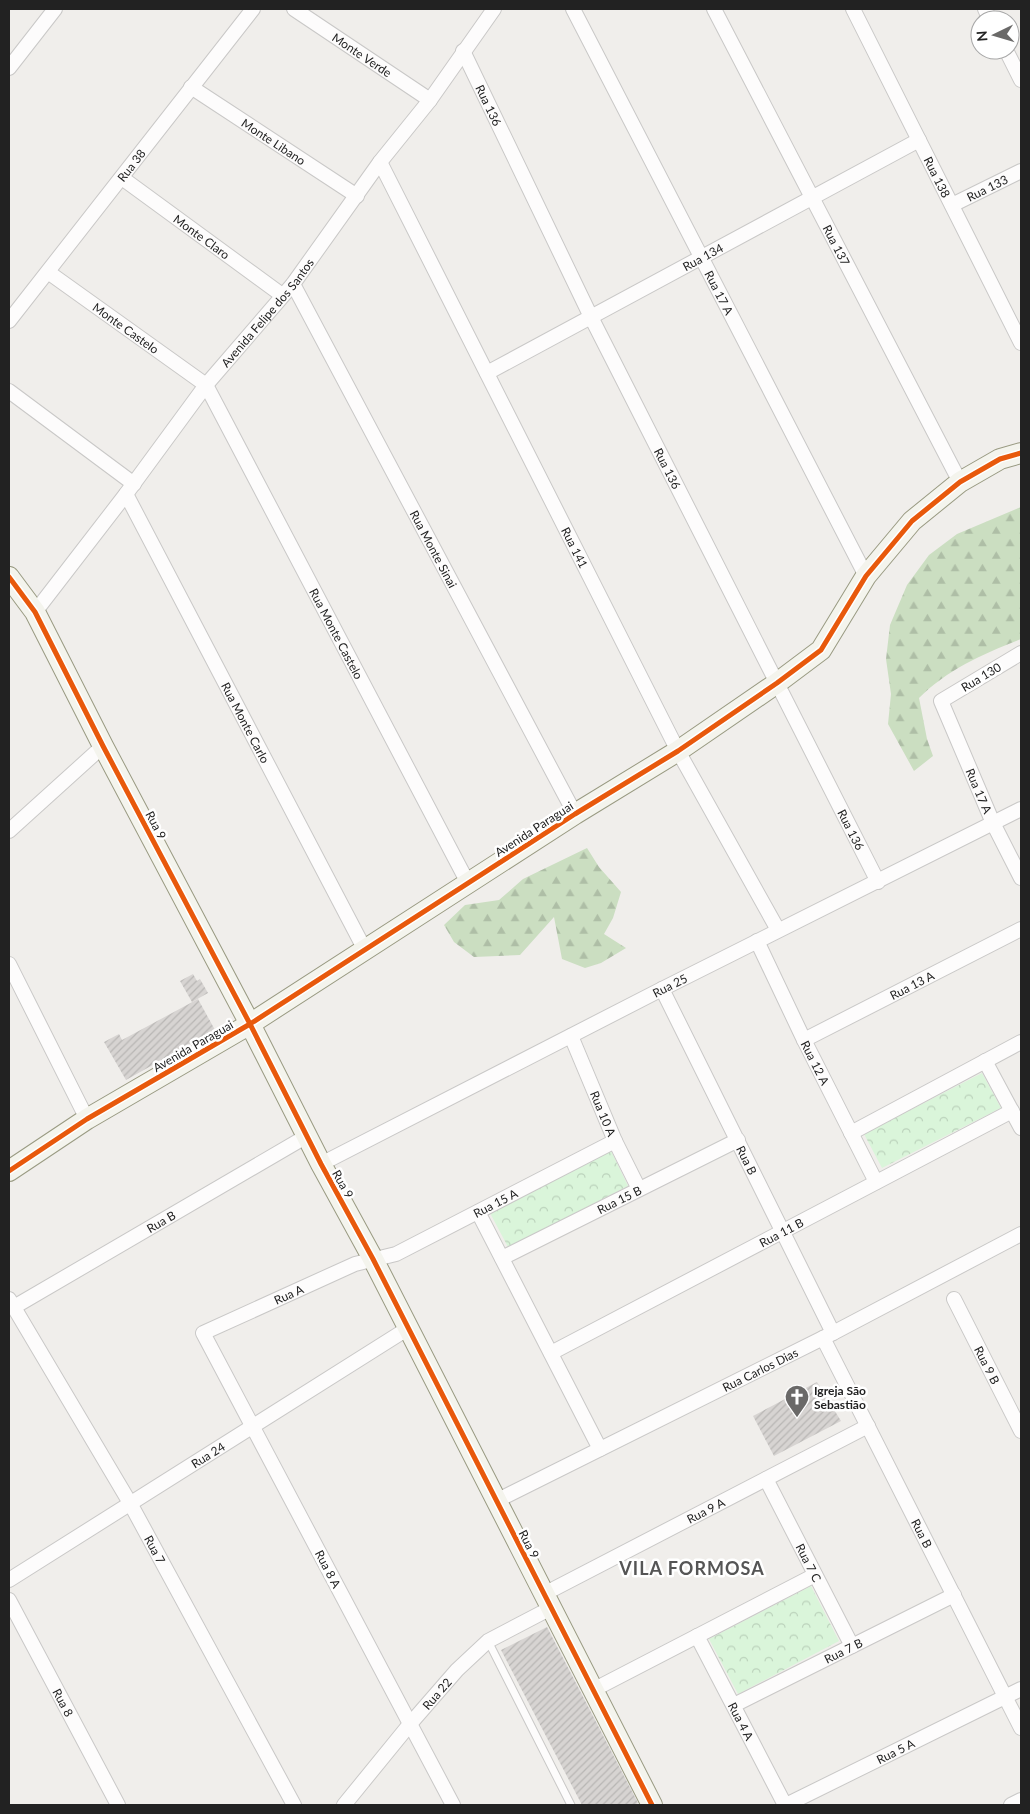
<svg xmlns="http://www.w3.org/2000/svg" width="1030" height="1814" font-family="Lato,sans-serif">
  <defs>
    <pattern id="forest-firs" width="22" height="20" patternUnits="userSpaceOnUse" patternTransform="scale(1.25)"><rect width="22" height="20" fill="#cbdec1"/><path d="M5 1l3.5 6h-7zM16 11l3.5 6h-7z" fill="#aebea6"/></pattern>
    <pattern id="park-crowns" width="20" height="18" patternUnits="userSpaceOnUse" patternTransform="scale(1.25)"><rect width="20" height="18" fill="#daf5da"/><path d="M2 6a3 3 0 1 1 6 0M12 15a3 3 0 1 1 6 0" fill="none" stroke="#bbd2bb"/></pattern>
    <pattern id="building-hatch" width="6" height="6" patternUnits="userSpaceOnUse" patternTransform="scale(1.25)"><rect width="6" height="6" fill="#d7d4d2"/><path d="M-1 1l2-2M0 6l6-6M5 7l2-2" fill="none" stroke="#b8b6b4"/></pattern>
  </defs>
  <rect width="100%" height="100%" fill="#f0eeeb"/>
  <path fill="url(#forest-firs)" d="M1021,507V639C983,654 948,669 919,698L927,739L933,756L914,771L888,724L891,694L886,659L890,625L907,585L929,555L957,534Z
    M587,848L599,867L621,892L613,918L604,934L626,948L601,963L585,968L562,959L554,917L520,955L474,957L454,942L444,925L465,905L499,900L523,879Z"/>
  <path fill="url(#park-crowns)" d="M982,1073L1001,1108L882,1168L864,1134Z
    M611,1151L628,1186L508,1247L490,1213Z
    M811,1586L839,1641L738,1694L709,1639Z"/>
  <path fill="url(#building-hatch)" d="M193,974L197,981L200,979L208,993L192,1002L180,981Z
    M198,999L215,1030L126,1080L104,1042L119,1034L122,1040Z
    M817,1382L841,1421L774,1456L753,1416Z
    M547,1627L638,1803L634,1805H582L501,1650Z"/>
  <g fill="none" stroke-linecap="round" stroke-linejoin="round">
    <defs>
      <path id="lane" d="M488,1641L571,1805"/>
      <g id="street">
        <path id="s1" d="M294,9L430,100"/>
        <path id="s2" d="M573,9L866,576"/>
        <path id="s3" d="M714,9L960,482"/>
        <path id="s4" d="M853,9L1021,343"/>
        <path d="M985,9L990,20"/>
        <path d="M1006,50L1021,80"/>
        <path id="s5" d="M463,51L591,317L878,882"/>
        <path d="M9,68L55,9"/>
        <path id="s6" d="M191,87L357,196"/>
        <path id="s7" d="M380,162L678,751L778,930"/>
        <path id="s8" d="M122,178L282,295"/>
        <path id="s9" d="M952,205L1021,171"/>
        <path id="s10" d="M48,272L206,385L468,883"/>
        <path id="s11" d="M293,284L575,814"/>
        <path id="s12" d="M9,321L253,9"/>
        <path id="s13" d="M487,373L919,140"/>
        <path d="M9,391L134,484"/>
        <path id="s14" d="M126,494L365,950"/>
        <path id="s15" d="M35,612L126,494L206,385L293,284L380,162L430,100L494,9"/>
        <path id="s16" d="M1021,653L941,701L993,823L1021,878"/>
        <path d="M9,831L103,746"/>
        <path id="s17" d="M757,941L804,1040L876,1182"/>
        <path d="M9,964L87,1119"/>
        <path id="s18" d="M662,989L833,1333"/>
        <path id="s19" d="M571,1036L615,1141L639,1189"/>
        <path id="s20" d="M804,1040L1021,929"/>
        <path d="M985,1061L1021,1128"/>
        <path d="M851,1133L1021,1042"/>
        <path id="s21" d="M321,1164L662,989L1021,809"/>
        <path d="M478,1212L600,1449"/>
        <path id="s22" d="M502,1258L738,1140"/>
        <path id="s23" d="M9,1299L130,1503L294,1805"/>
        <path id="s24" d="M954,1299L1021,1431"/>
        <path id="s25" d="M14,1307L307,1136"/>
        <path id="s26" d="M823,1338L1021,1728"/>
        <path id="s27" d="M551,1353L1012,1111"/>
        <path id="s28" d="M766,1479L852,1646"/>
        <path id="s29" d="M496,1501L833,1333L1021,1234"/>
        <path id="s30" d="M9,1580L407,1329"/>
        <path id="s31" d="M544,1594L868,1426"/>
        <path id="s32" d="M9,1600L118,1805"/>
        <path id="s33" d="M697,1636L785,1805"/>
        <path d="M593,1690L815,1575"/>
        <path id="s34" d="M734,1705L954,1595"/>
        <path id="s35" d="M344,1805L410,1724L457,1670L488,1641L551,1608"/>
        <path id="s36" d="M453,1805L203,1333L355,1264L396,1254L615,1141"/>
        <path id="s37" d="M786,1805L1021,1689"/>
        <path d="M1011,1805L1021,1800"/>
      </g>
      <path id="secondary" d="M9,577L35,612L103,746L250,1024L321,1164L373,1259L652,1805
        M9,1171L87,1119L250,1024L575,814L678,751L777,683L821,650L866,576L912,521L960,482L1000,459L1021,453"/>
    </defs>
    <use href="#lane" stroke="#c9c8c7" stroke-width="9"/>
    <use href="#street" stroke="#c9c8c7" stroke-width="16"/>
    <use href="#secondary" stroke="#999a82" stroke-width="22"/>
    <use href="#lane" stroke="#fdfcfc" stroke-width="7"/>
    <use href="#street" stroke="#fdfcfc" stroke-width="14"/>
    <use href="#secondary" stroke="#f4f4ed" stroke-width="20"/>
    <defs>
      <path id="cycleway" d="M9,577L35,612L103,746L250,1024L321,1164L373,1259L652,1805
        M9,1171L87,1119L250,1024L575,814L678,751L777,683L821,650L866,576L912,521L960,482L1000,459L1021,453"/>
    </defs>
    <use href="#cycleway" stroke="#fff" stroke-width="8"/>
    <use href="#cycleway" stroke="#e8590c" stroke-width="5"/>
  </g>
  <defs>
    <symbol id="church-pin" viewBox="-11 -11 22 30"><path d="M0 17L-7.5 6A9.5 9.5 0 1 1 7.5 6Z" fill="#6a6968" stroke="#fff"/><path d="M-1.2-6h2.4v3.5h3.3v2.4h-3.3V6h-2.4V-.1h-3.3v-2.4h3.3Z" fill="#fff"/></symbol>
  </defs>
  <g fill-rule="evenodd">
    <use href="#church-pin" x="783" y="1383" width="28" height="38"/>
  </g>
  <g text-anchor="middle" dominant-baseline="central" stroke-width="5" stroke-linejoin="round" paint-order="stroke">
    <g font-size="12" fill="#222" stroke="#fff">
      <text stroke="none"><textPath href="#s1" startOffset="82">Monte Verde</textPath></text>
      <text stroke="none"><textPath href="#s5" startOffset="60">Rua 136</textPath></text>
      <text stroke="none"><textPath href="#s6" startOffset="99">Monte Libano</textPath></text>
      <text stroke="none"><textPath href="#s12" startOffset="198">Rua 38</textPath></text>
      <text stroke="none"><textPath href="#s4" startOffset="188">Rua 138</textPath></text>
      <text stroke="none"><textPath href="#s9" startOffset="39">Rua 133</textPath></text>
      <text stroke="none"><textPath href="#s8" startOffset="99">Monte Claro</textPath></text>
      <text stroke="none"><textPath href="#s3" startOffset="266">Rua 137</textPath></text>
      <text stroke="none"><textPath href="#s13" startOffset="245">Rua 134</textPath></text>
      <text stroke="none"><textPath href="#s2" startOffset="319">Rua 17 A</textPath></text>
      <text stroke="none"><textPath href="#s15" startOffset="379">Avenida Felipe dos Santos</textPath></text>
      <text stroke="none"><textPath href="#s10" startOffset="96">Monte Castelo</textPath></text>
      <text stroke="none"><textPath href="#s5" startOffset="465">Rua 136</textPath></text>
      <text stroke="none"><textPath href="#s7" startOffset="432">Rua 141</textPath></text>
      <text stroke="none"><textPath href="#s11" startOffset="300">Rua Monte Sinai</textPath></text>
      <text stroke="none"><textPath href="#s10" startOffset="475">Rua Monte Castelo</textPath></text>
      <text transform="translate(981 677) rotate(-31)">Rua 130</text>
      <text stroke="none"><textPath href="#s14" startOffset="258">Rua Monte Carlo</textPath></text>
      <text stroke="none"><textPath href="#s16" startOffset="191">Rua 17 A</textPath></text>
      <text transform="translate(156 825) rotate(62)">Rua 9</text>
      <text transform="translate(534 829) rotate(-33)">Avenida Paraguai</text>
      <text stroke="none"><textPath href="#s5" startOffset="870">Rua 136</textPath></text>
      <text stroke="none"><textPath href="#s21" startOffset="392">Rua 25</textPath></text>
      <text stroke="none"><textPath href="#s20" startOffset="121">Rua 13 A</textPath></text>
      <text transform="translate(193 1046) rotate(-30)">Avenida Paraguai</text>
      <text stroke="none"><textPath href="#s17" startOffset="135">Rua 12 A</textPath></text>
      <text stroke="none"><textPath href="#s19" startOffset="84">Rua 10 A</textPath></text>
      <text stroke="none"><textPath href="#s18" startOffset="191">Rua B</textPath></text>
      <text transform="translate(343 1184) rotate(61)">Rua 9</text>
      <text stroke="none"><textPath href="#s22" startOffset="131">Rua 15 B</textPath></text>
      <text stroke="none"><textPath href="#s36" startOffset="855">Rua 15 A</textPath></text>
      <text stroke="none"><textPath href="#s25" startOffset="170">Rua B</textPath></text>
      <text stroke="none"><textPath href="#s27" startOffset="260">Rua 11 B</textPath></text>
      <text stroke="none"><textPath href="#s36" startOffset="628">Rua A</textPath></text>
      <text stroke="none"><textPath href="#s24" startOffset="74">Rua 9 B</textPath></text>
      <text stroke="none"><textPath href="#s29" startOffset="295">Rua Carlos Dias</textPath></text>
      <text stroke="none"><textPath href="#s30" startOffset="235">Rua 24</textPath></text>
      <text stroke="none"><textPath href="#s31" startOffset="182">Rua 9 A</textPath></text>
      <text stroke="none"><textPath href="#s26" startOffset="219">Rua B</textPath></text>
      <text transform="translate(529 1544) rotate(63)">Rua 9</text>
      <text stroke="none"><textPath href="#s23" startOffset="290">Rua 7</textPath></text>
      <text stroke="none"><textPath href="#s28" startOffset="94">Rua 7 C</textPath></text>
      <text transform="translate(328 1569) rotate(62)">Rua 8 A</text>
      <text stroke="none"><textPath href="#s34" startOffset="122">Rua 7 B</textPath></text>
      <text stroke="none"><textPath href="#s35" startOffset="145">Rua 22</textPath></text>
      <text stroke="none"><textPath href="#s32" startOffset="116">Rua 8</textPath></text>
      <text stroke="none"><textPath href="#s33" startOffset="96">Rua 4 A</textPath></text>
      <text stroke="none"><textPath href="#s37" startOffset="122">Rua 5 A</textPath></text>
    </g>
    <g font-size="12" font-weight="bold" fill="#222" stroke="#fff" text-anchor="start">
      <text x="814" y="1390">Igreja São<tspan x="814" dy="14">Sebastião</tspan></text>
    </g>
    <g font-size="18" font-weight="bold" letter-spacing="1" fill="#555" stroke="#fff">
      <text x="692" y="1568">VILA FORMOSA</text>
    </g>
  </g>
  <rect width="1030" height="1814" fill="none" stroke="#222222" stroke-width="20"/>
  <g transform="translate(995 35) rotate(265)"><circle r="24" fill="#ffffff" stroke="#a7a7a7"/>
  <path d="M0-4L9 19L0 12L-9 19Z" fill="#6a6968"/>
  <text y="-8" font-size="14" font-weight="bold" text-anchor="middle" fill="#222222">N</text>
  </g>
</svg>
